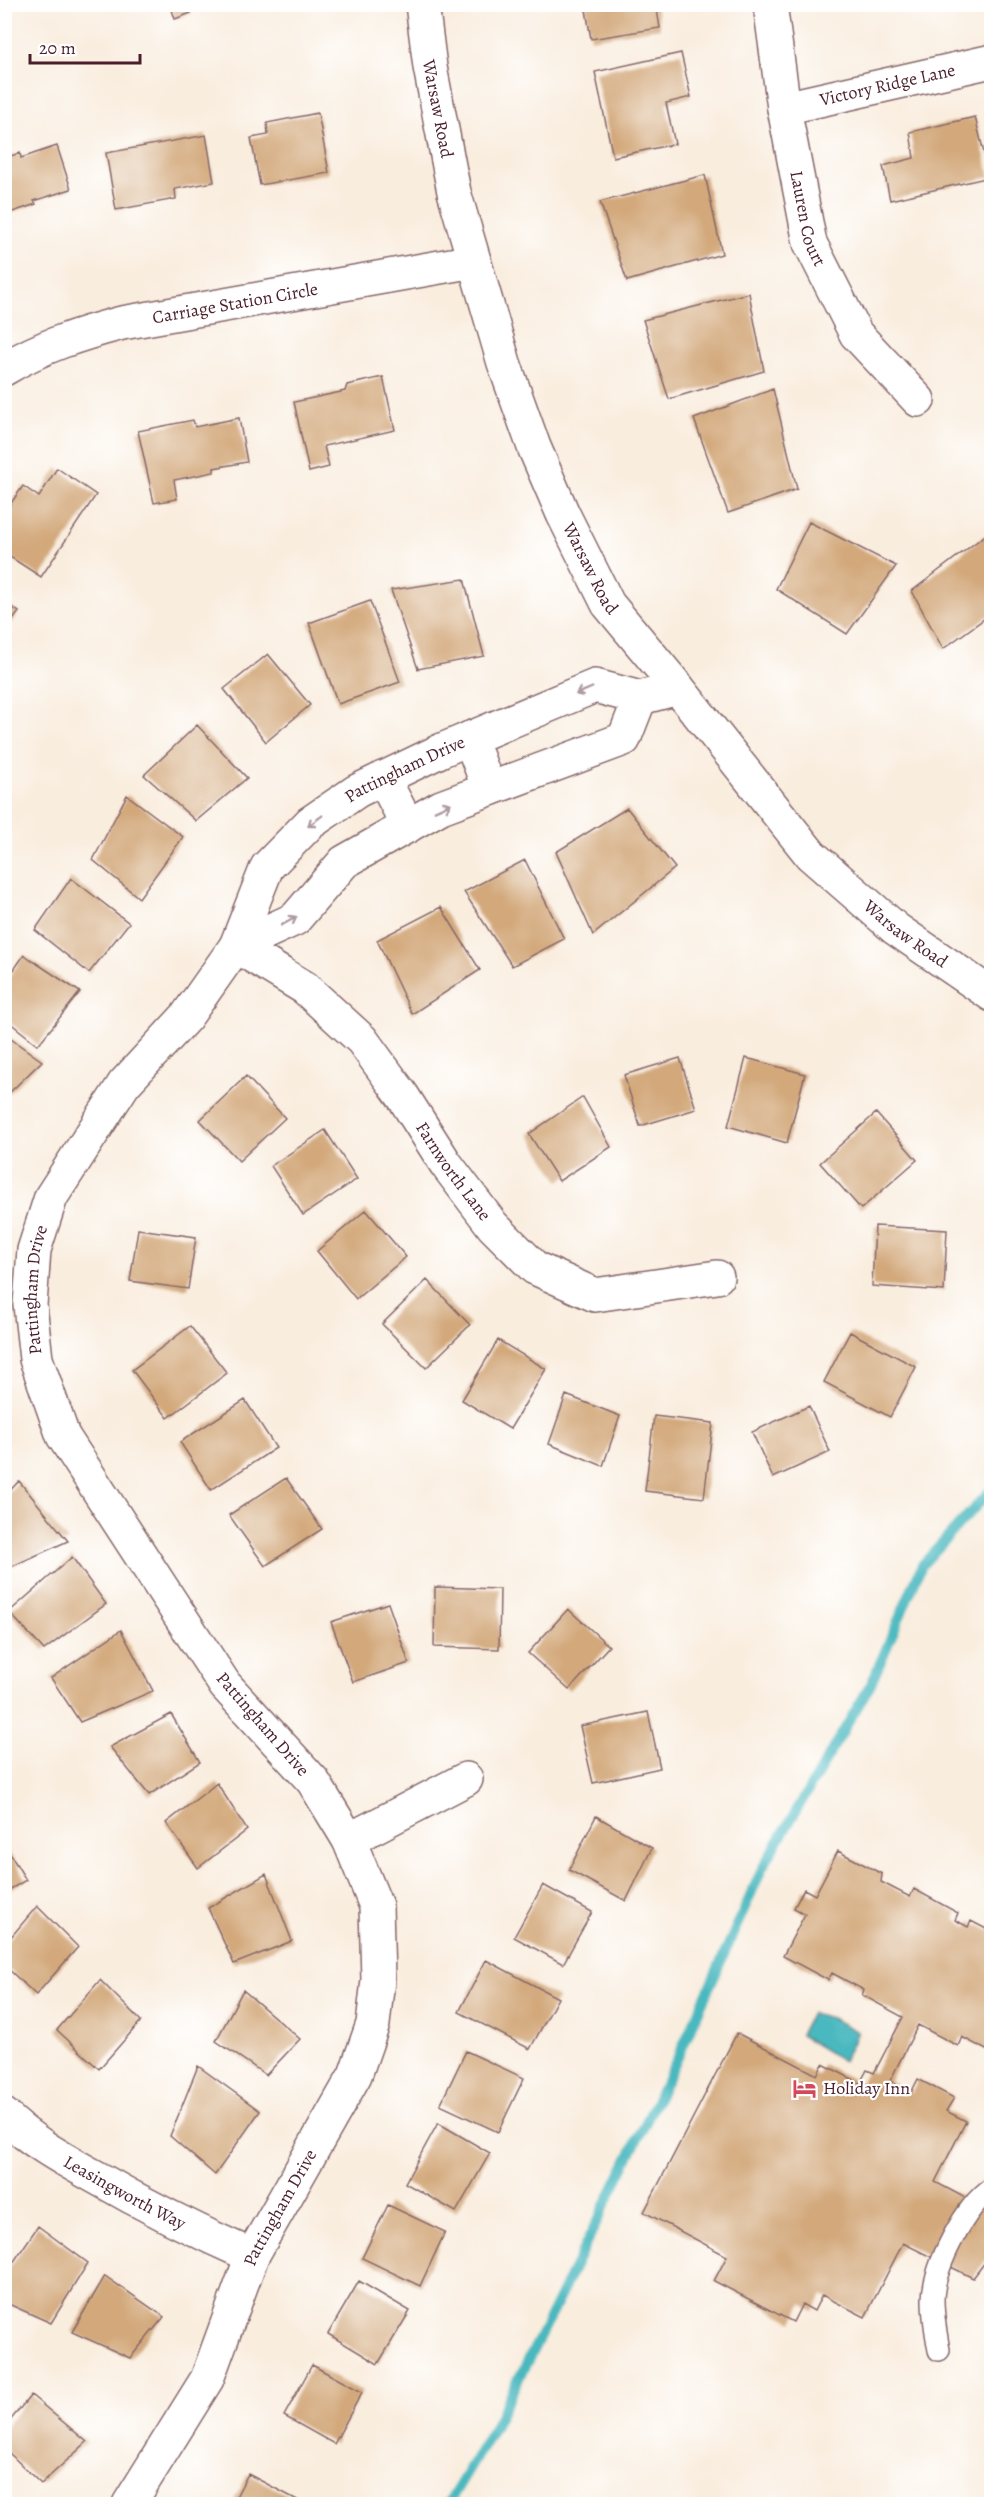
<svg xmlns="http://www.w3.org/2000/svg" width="996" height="2509" font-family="Alegreya,serif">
  <rect width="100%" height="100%" fill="#fff"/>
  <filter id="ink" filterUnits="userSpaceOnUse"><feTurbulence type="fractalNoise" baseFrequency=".0167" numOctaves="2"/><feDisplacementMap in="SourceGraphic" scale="12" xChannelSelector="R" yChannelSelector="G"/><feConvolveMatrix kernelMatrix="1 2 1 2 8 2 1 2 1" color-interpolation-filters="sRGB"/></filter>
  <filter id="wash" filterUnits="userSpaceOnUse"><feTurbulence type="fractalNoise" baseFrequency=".008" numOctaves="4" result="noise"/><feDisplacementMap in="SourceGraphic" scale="24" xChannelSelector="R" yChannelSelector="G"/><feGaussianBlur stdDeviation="1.35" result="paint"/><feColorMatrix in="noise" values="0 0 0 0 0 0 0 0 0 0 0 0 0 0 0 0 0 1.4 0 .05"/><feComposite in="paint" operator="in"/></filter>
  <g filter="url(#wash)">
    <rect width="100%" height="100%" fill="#f9edde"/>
    <path fill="#49b8bf" stroke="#4a6c75" stroke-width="1.5" d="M811,2013L831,2018L858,2032L843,2061L800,2035Z"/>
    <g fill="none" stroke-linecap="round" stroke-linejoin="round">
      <path stroke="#49b8bf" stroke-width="10" d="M448,2504L493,2429L544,2329L680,2053L763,1867L871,1684L922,1565L992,1489"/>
    </g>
    <g id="blocks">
      <path fill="#d3a97c" d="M170,4H189L191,13L175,19Z
        M585,4H656L660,28L591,39Z
        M681,53L691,97L666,103L675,144L613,157L595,72Z
        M318,113L329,173L260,185L251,138L268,135L267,123Z
        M975,117L990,177L890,200L883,166L914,158L910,132Z
        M206,135L214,182L175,189L176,199L116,210L106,153Z
        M57,146L71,189L34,201L36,204L4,215V158L20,153L21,158Z
        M705,175L722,254L627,281L600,202Z
        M749,293L764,371L669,399L643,320Z
        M383,377L395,430L324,446L329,467L309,472L294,402L345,391L347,385Z
        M773,389L797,489L728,513L694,419Z
        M239,418L247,462L214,468V472L174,480L177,499L154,503L138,431L193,420L195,427Z
        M57,468L96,495L41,577L4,553V513L23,486L39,497Z
        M809,522L896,566L847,634L776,589Z
        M992,530V613L943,649L912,591Z
        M464,579L484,656L418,669L391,590Z
        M370,601L400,682L338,704L309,623Z
        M4,602L19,612L4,632Z
        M268,654L310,705L266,742L224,689Z
        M197,725L247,778L196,821L144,775Z
        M127,795L183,837L139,898L93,860Z
        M627,808L675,868L593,935L556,852Z
        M525,860L564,939L512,966L464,892Z
        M71,878L129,923L89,973L35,930Z
        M441,907L480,970L412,1014L377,940Z
        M24,955L80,992L38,1045L4,1018V984Z
        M4,1034L42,1061L4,1098Z
        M680,1058L696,1109L640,1126L624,1075Z
        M746,1058L805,1074L787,1143L728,1126Z
        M246,1076L285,1118L239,1161L200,1120Z
        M583,1097L611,1147L559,1181L529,1134Z
        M876,1113L917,1160L861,1209L820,1163Z
        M325,1130L357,1179L303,1215L271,1166Z
        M366,1210L406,1257L356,1299L317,1251Z
        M875,1226L947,1230L944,1291L872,1286Z
        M138,1229L196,1237L188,1289L130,1281Z
        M427,1280L470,1325L426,1368L382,1324Z
        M190,1326L227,1373L168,1418L132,1370Z
        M850,1332L916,1367L890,1417L824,1382Z
        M498,1340L546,1369L510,1429L462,1400Z
        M566,1395L620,1416L603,1466L549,1444Z
        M245,1400L276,1448L211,1490L180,1442Z
        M809,1406L830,1452L773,1478L752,1432Z
        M654,1416L713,1423L704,1498L645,1491Z
        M286,1478L322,1529L265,1566L229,1515Z
        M19,1481L68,1541L4,1570V1497Z
        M72,1557L106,1604L44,1650L9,1612Z
        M435,1587L500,1589L499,1649L434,1647Z
        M388,1603L409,1663L353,1682L331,1622Z
        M568,1609L609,1646L569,1690L528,1653Z
        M121,1630L153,1691L80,1722L51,1678Z
        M648,1712L660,1768L593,1783L580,1726Z
        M171,1714L200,1762L149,1795L110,1747Z
        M217,1783L247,1830L198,1868L166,1823Z
        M596,1816L652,1848L626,1901L569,1870Z
        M4,1844L26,1880L4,1893Z
        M838,1851L882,1874L881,1882L910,1897L914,1889L958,1913L955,1920L968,1927L971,1921L992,1932V2053L962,2037L958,2046L918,2025L890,2081L911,2093L918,2079L954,2098L946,2111L966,2121L935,2182L992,2212V2253L973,2278L903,2243L865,2317L822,2295L814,2311L802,2304L793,2322L714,2281L727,2256L644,2212L737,2033L817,2075L823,2064L860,2083L867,2070L874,2073L903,2017L862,1995L864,1990L832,1973L828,1980L783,1956L805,1914L794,1908L804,1889L815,1895Z
        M266,1874L292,1941L234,1964L208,1908Z
        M543,1885L592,1912L563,1964L514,1937Z
        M37,1906L78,1947L36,1995L5,1966V1944Z
        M486,1960L558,1998L530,2049L459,2012Z
        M100,1980L141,2021L99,2069L57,2030Z
        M243,1990L300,2039L266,2075L216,2041Z
        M466,2051L524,2078L498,2132L440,2105Z
        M198,2066L260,2111L215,2175L170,2136Z
        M438,2123L490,2153L456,2212L405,2183Z
        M388,2205L445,2232L420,2286L362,2258Z
        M38,2226L88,2263L51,2323L4,2302V2276Z
        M105,2276L164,2317L130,2358L72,2332Z
        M359,2281L410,2311L378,2364L328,2334Z
        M312,2365L362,2392L334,2444L284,2416Z
        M31,2395L87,2442L41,2484L4,2448V2428Z
        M248,2474L305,2504H232Z"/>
    </g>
  </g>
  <g filter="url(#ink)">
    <use href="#blocks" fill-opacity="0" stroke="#87676a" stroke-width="1.5"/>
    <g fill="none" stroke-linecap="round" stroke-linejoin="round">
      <defs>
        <path id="lane" d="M939,2350C936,2334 933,2316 933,2299C934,2266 965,2206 992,2188"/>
        <g id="street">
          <path id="s1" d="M770,4L784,108L810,243L856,334L918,400"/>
          <path id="s2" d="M784,108L992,61"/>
          <path id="s3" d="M4,369C42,346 80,334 122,323L474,261"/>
          <path d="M470,738L489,789"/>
          <path d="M383,778L408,826"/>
          <path id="s4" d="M236,946L305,988L362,1040L402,1095L446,1164L493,1226L535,1268L595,1295L717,1277"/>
          <path d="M236,946L295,919L344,862L441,807L624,739L640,698"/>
          <path d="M349,1840L466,1779"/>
          <path id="s5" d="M4,2115C29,2140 61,2158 92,2175C144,2205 198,2232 252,2256"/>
          <path id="s6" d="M129,2504L207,2379L252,2256L355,2075L373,2024L378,1980L376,1906L349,1840L313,1781L225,1685L63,1436L36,1359L30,1305L34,1250L51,1197L124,1084L186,1017L236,946L267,867L310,823L357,791L442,750L595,686L640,698L678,688"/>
        </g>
        <g id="secondary">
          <path id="s7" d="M422,4L430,67L454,192L504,363L534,447L563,514L608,604L678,688L811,855L896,929L992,995"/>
        </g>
      </defs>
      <use href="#lane" stroke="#87676a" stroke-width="24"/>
      <use href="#street" stroke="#87676a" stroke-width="36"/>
      <use href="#secondary" stroke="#87676a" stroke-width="36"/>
      <use href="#lane" stroke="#fff" stroke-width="21"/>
      <use href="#street" stroke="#fff" stroke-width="33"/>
      <use href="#secondary" stroke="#fff" stroke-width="33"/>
    </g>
    <defs><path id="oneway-shaft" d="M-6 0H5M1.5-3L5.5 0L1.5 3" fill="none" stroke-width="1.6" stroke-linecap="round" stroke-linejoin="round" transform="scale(1.5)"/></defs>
    <g stroke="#ae9aa0">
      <use href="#oneway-shaft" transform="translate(584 691) rotate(157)"/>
      <use href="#oneway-shaft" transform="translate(443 807) rotate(-24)"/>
      <use href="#oneway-shaft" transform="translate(315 821) rotate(143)"/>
      <use href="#oneway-shaft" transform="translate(289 921) rotate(-29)"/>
    </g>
  </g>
  <defs>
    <symbol id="hotel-bare" viewBox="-9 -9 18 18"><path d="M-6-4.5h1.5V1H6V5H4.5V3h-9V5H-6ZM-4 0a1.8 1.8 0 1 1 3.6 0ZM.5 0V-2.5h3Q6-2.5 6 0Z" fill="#d1495b" stroke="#fff" stroke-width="2.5" paint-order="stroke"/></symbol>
  </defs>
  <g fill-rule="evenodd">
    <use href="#hotel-bare" x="788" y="2072" width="33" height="33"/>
  </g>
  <g text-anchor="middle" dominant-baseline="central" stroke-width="4.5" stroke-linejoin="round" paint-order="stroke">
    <g font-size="18" fill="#4a1f2b" stroke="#fff">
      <text stroke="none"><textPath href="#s2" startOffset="106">Victory Ridge Lane</textPath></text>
      <text stroke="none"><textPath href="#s7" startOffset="106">Warsaw Road</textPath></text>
      <text stroke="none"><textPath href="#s1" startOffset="218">Lauren Court</textPath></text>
      <text stroke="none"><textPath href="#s3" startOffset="242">Carriage Station Circle</textPath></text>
      <text stroke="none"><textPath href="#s7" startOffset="592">Warsaw Road</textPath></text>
      <text stroke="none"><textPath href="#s6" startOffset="2042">Pattingham Drive</textPath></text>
      <text stroke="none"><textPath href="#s7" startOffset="1078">Warsaw Road</textPath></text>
      <text stroke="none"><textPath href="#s4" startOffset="318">Farnworth Lane</textPath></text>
      <text stroke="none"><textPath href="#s6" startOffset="1378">Pattingham Drive</textPath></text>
      <text transform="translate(263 1724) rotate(49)">Pattingham Drive</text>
      <text stroke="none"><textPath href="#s5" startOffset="144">Leasingworth Way</textPath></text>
      <text stroke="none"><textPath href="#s6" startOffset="334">Pattingham Drive</textPath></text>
    </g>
    <g font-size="18" fill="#4a1f2b" stroke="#fff" text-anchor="start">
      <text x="823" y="2088">Holiday Inn</text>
    </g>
  </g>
  <rect width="996" height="2509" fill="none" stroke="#fff" stroke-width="24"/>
  <path d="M30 54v9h110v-9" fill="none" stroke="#4a1f2b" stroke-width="3"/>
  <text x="39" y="54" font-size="18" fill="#4a1f2b" stroke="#ffffff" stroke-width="4.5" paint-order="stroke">20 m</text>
</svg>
